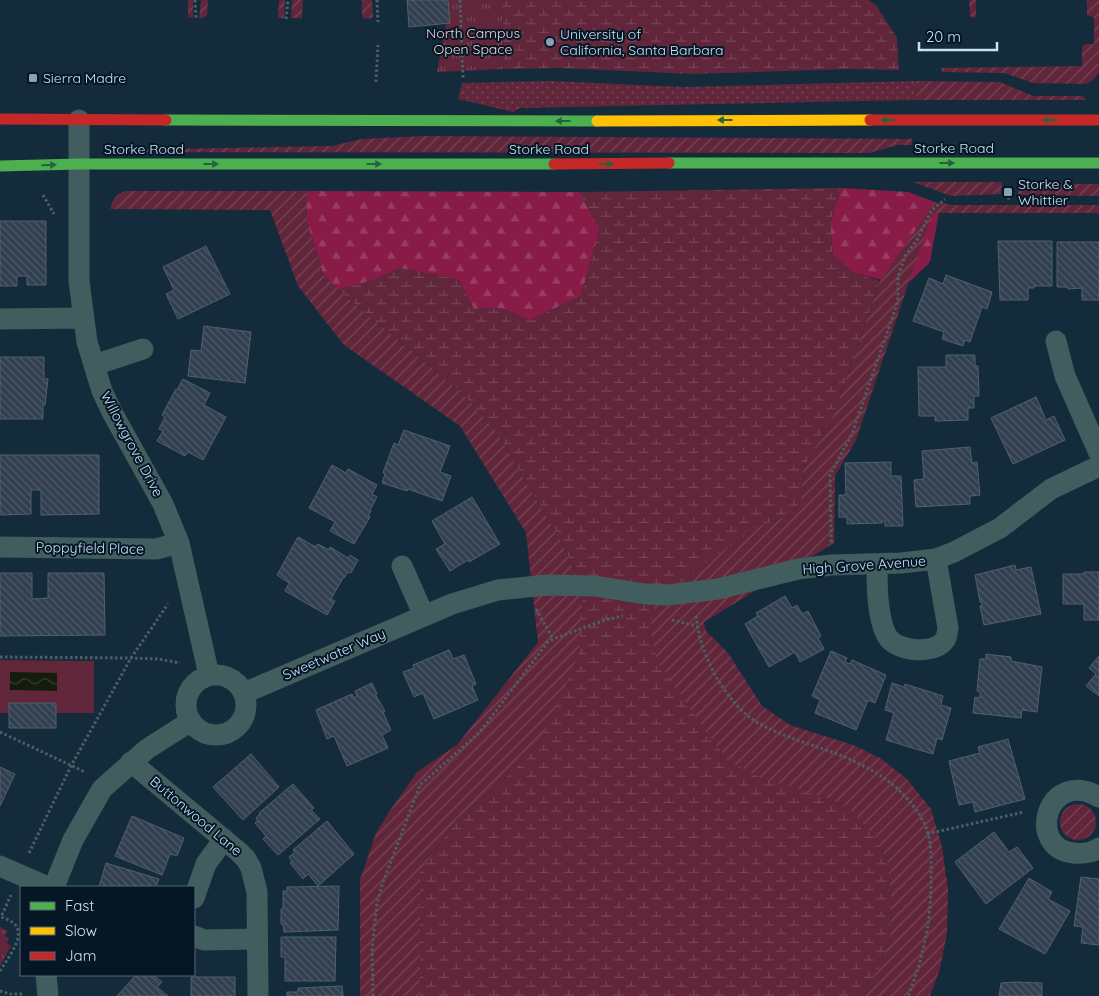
<svg xmlns="http://www.w3.org/2000/svg" width="1099" height="996" font-family="Quicksand,sans-serif">
  <defs>
    <pattern id="grass-dots" width="8" height="8" patternUnits="userSpaceOnUse" patternTransform="scale(1.25)"><rect width="8" height="8" fill="#61263a"/><path d="M2 2h.1M6 6h.1" fill="none" stroke="#764557" stroke-width="1.8" stroke-linecap="round"/></pattern>
    <pattern id="forest-firs" width="22" height="20" patternUnits="userSpaceOnUse" patternTransform="scale(1.25)"><rect width="22" height="20" fill="#881c47"/><path d="M5 1l3.5 6h-7zM16 11l3.5 6h-7z" fill="#973d62"/></pattern>
    <pattern id="wetland-marsh" width="20" height="14" patternUnits="userSpaceOnUse" patternTransform="scale(1.25)"><rect width="20" height="14" fill="#61263a"/><path d="M1 5h8M5 5V1M11 12h8M15 12V8" fill="none" stroke="#764557"/></pattern>
    <pattern id="park-tufts" width="24" height="20" patternUnits="userSpaceOnUse" patternTransform="scale(1.25)"><rect width="24" height="20" fill="#61263a"/><path d="M3 7l-1-3M5 7V3M7 7l1-3M15 17l-1-3M17 17v-4M19 17l1-3" fill="none" stroke="#764557"/></pattern>
    <pattern id="garden-furrows" width="10" height="10" patternUnits="userSpaceOnUse" patternTransform="scale(1.25)"><rect width="10" height="10" fill="#61263a"/><path d="M-1 1l2-2M0 10L10 0M9 11l2-2" fill="none" stroke="#764557"/></pattern>
    <pattern id="water-waves" width="16" height="10" patternUnits="userSpaceOnUse" patternTransform="scale(1.25)"><rect width="16" height="10" fill="#141c0e"/><path d="M0 5q4-4 8 0t8 0" fill="none" stroke="#353d32"/></pattern>
    <pattern id="building-back-hatch" width="6" height="6" patternUnits="userSpaceOnUse" patternTransform="scale(1.25)"><rect width="6" height="6" fill="#313f4e"/><path d="M-1 5l2 2M0 0l6 6M5-1l2 2" fill="none" stroke="#4e5a68"/></pattern>
  </defs>
  <rect width="100%" height="100%" fill="#142b3c"/>
  <path fill="url(#grass-dots)" d="M551,81L684,87L917,81L916,100L520,108L513,112L458,99L462,83Z"/>
  <path fill="url(#forest-firs)" d="M841,188L908,192L935,202L939,212L930,262L905,286L854,273L833,255L830,223Z
    M307,191L579,192L600,229L581,296L530,320L501,308L474,309L459,280L401,268L373,280L338,290L323,274L307,223Z"/>
  <path fill="url(#wetland-marsh)" d="M502,0H868L876,5L897,38L899,70L846,69L693,74L559,68L504,69Z
    M841,188L830,223L833,255L854,273L880,281L834,414L803,469L801,502L789,516L759,526L655,599L824,797L848,807L861,821L878,841L888,864L891,895L890,935L880,968L859,996H420V872L457,819L494,789L575,571L558,536L496,431L462,393L338,290L373,280L401,268L459,280L474,309L501,308L530,320L581,296L600,229L579,192Z"/>
  <path fill="url(#park-tufts)" d="M449,0H502L504,69L437,72L445,30Z
    M0,927L7,931L5,936L9,938L7,943L11,946L0,966Z"/>
  <path fill="url(#garden-furrows)" d="M188,0H193V18L188,17Z
    M201,0H208L207,16L199,19Z
    M279,0H285L284,18H279L278,16Z
    M292,0H303L302,18H291Z
    M362,0H372L373,18L364,19L362,16Z
    M969,0H976V16L974,18L970,16Z
    M1087,0H1099V73L1093,80L1086,84L1033,83L1004,73L942,72L941,68L1082,66V47L1085,44H1094V18L1087,15Z
    M917,81L1000,82L1033,96H1083L1086,100H916Z
    M425,136L912,139V145H898L869,153L117,152V150L332,146L362,139Z
    M913,182H1002L1001,194L951,196Z
    M1019,184H1099V196L1018,195Z
    M125,191H307V223L323,274L338,290L462,393L496,431L558,536L583,589L579,653L552,720L527,758L494,789L457,819L420,872V996H360V880L376,833L389,812L417,772L457,745L538,642L526,533L460,426L344,345L298,286L270,210L110,209C113,199 116,194 125,191Z
    M935,202L953,205H1099V213H932L856,440L835,476L834,543L704,622L706,631L728,653L762,706L790,725L853,745L880,758L906,778L931,809L942,847L948,889L947,933L940,969L930,996H859L880,968L890,935L891,895L888,864L878,841L848,807L824,797L759,777L732,763L717,747L657,661L651,630L655,599L759,526L789,516L801,502L803,469L834,414L880,281Z
    M1060 822a18 18 0 1 1 36 0a18 18 0 1 1-36 0Z"/>
  <path fill="#61263a" d="M0,660L94,661V713H0Z"/>
  <path fill="url(#water-waves)" d="M10,672L57,673V691L10,690Z"/>
  <path fill="url(#building-back-hatch)" stroke="#516070" d="M407,0H448L450,23L409,27Z
    M0,221H46V285H27V276H17V286H0Z
    M998,241H1052V286H1034V288H1028V300H1000Z
    M1057,242H1099V300H1082V288L1068,289V287H1057Z
    M206,246L230,294L178,319L166,294L174,290L163,267Z
    M946,275L992,292L987,309L982,307L970,342L965,340L963,346L942,339L944,332L913,321L929,278L943,284Z
    M204,326L251,332L245,383L188,376L191,350L201,351Z
    M946,355H975V366H978L979,396H974V408H968V420L935,421V416H919L918,367H946Z
    M0,357H44V379H48L45,405H43V419H0Z
    M183,379L210,393L204,405L226,417L203,460L188,452L185,456L157,441L163,431L159,429L165,417L162,415L176,389L177,390Z
    M1036,397L1046,420L1054,416L1065,440L1013,464L991,418Z
    M404,430L450,446L440,472L451,476L442,501L408,489L407,491L382,483L385,474L383,473L394,443L398,445Z
    M970,447L972,463L977,462L980,495L970,496V504L916,507L914,480L924,479L922,451Z
    M0,455H99V514L41,515V490H31V514L0,515Z
    M891,462V476H901L903,526H885V521H882V523L847,524V517H839V495H846L845,463Z
    M332,465L346,473L348,469L377,485L372,494L377,497L370,510L371,511L368,516L370,517L354,544L330,531L335,522L309,508Z
    M472,497L500,544L469,562L468,560L450,571L436,549L445,544L432,521Z
    M298,537L316,547L318,544L329,550L330,547L348,558L350,555L358,560L351,573L348,572L344,578H343L331,599L335,601L327,615L285,591L289,583L277,575Z
    M1015,565L1016,570L1031,567L1041,614L984,625L980,606L982,605V602H980L975,575Z
    M1084,572H1099V620H1084V604H1063V574H1084Z
    M0,573H32V599L48,598V573H104L105,635L0,636Z
    M785,596L792,608L797,605L802,614L808,611L821,636L818,638L824,649L800,662L795,652L769,667L745,624L758,616L756,613Z
    M449,650L453,659L464,655L476,684L472,686L478,700L434,719L423,693L414,697L403,672L414,668L413,665Z
    M831,651L847,658L845,662L850,664L852,660L886,675L875,703L868,700L856,730L815,713L820,700L812,696Z
    M986,654L1011,657V661L1042,667L1037,712L1022,710L1021,718L973,713L975,697L980,698V692L977,691L980,659H986Z
    M1099,656V696L1086,686L1096,674L1089,668Z
    M372,683L377,694H375L385,711L383,712L391,730L382,735L388,748L347,766L334,736L327,739L316,710L352,694L354,698L357,696L355,691Z
    M892,683L904,687L905,684L943,696L941,705L951,708L942,740L937,738L933,754L886,740L894,713L885,710Z
    M9,703H56V728H9Z
    M1008,739L1025,799L975,812L973,802L959,805L949,761L980,753L978,747Z
    M251,754L279,787L243,820L213,787Z
    M0,767L15,774L0,806Z
    M293,784L314,808L311,810L320,819L278,855L263,839L266,836L255,823L258,821L256,818L260,814L259,813Z
    M132,816L184,838L177,856L170,854L162,875L115,856Z
    M327,821L354,854L318,886L308,874L303,879L290,863L292,861L289,857L295,852L293,850Z
    M994,832L1009,852L1017,847L1033,868L986,904L955,862Z
    M106,863L159,879L156,887H99Z
    M1081,877L1099,879V945L1081,943L1083,927L1074,926Z
    M1029,878L1052,892L1048,899L1070,911L1045,954L999,929Z
    M339,886L338,930L284,932L283,924H281V909H283V891H287V887Z
    M281,937H336L335,981H285V957H281Z
    M136,975H153L162,982L157,987L168,996H117Z
    M191,977H235V996H191Z
    M1015,982L1042,983V996H999L1001,983Z
    M342,986L343,996H287V992H298V988Z"/>
  <g fill="none" stroke-linecap="round" stroke-linejoin="round">
    <path stroke="#4b6064" stroke-width="3" stroke-dasharray="2.5 2.5" stroke-linecap="butt" d="M195,0L196,19
      M377,0L378,22
      M460,0L463,78
      M286,19L288,0
      M376,82L378,45
      M1008,192L1009,200
      M43,195L54,214
      M831,542L830,475L852,434L898,301V277L905,256L917,240L931,211L945,199
      M536,609L553,639
      M696,616C698,636 704,654 714,673C724,691 738,710 755,721C778,735 804,742 829,751C866,764 902,784 922,819C933,837 931,861 931,882C931,922 923,959 908,996
      M672,620L697,626
      M0,657L131,658L158,659L180,663
      M0,732L85,772
      M927,834L1024,812
      M29,853L71,766L131,658L168,604
      M0,971C7,959 29,933 12,922C9,920 4,918 1,917L11,895
      M0,991L10,994H24
      M373,996L372,949L377,904L382,885L420,785L480,732L547,643L553,639L605,620L623,616"/>
    <path stroke="#425d5e" stroke-width="21" d="M79,120V281L87,342L102,391L113,414L163,504L179,543L209,675
      M0,319L82,318
      M1056,341L1065,376L1099,453
      M94,365L143,349
      M0,547L156,549L179,543
      M877,564C877,585 877,618 887,636C896,652 933,654 943,642C947,639 947,633 948,628L936,559
      M402,566L424,616
      M186 705a30 30 0 1 1 60 0a30 30 0 1 1-60 0Z
      M244,693L452,604L498,590L547,585L595,586L645,594L668,595L718,589L798,569L831,565L901,563L936,559L954,552L1000,528L1051,489L1099,466
      M131,762L239,852L246,859L251,868L257,892L258,996
      M1099,797C1046,767 1026,848 1073,853C1081,854 1092,853 1099,848
      M0,866L48,887
      M54,887L73,840L102,789L147,749L191,721
      M194,898L206,864L224,839
      M194,936L204,940L257,939
      M46,975L48,996"/>
    <path stroke="#4caf50" stroke-width="11" d="M166,120L597,121
      M669,163H1099
      M0,166L80,164H554"/>
    <path stroke="#ffc107" stroke-width="11" d="M597,121L870,120"/>
    <path stroke="#c62828" stroke-width="11" d="M0,119L166,120
      M870,120H1099
      M554,164L669,163"/>
  </g>
  <defs><path id="oneway-solid" d="M-6-.8H1V-3.2L6.5 0L1 3.2V.8H-6Z" transform="scale(1.25)"/></defs>
  <g fill="#28623a">
    <use href="#oneway-solid" transform="translate(725 120) rotate(180)"/>
    <use href="#oneway-solid" transform="translate(888 120) rotate(180)"/>
    <use href="#oneway-solid" transform="translate(1050 120) rotate(180)"/>
    <use href="#oneway-solid" transform="translate(563 121) rotate(180)"/>
    <use href="#oneway-solid" transform="translate(947 163)"/>
    <use href="#oneway-solid" transform="translate(211 164)"/>
    <use href="#oneway-solid" transform="translate(374 164)"/>
    <use href="#oneway-solid" transform="translate(606 164)"/>
    <use href="#oneway-solid" transform="translate(49 165) rotate(-1)"/>
  </g>
  <g fill="#8aa1b4" stroke="#051624" stroke-width="2">
    <circle cx="550" cy="42" r="5"/>
    <rect x="28" y="73" width="10" height="10" rx="2.5"/>
    <rect x="1003" y="187" width="10" height="10" rx="2.5"/>
  </g>
  <g text-anchor="middle" dominant-baseline="central" stroke-width="4" stroke-linejoin="round" paint-order="stroke">
    <g font-size="14" fill="#f2d0d6" stroke="#051624">
      <text x="473" y="33">North Campus<tspan x="473" dy="16">Open Space</tspan></text>
    </g>
    <g font-size="14" fill="#cae0f5" stroke="#051624" text-anchor="start">
      <text x="560" y="34">University of<tspan x="560" dy="16">California, Santa Barbara</tspan></text>
      <text x="43" y="78">Sierra Madre</text>
      <text x="1018" y="184">Storke &amp;<tspan x="1018" dy="16">Whittier</tspan></text>
    </g>
    <g font-size="14" fill="#cae0f5" stroke="#051624">
      <text x="954" y="148">Storke Road</text>
      <text x="144" y="149">Storke Road</text>
      <text x="549" y="149">Storke Road</text>
      <text transform="translate(132 444) rotate(62)">Willowgrove Drive</text>
      <text transform="translate(90 548) rotate(1)">Poppyfield Place</text>
      <text transform="translate(864 565) rotate(-4)">High Grove Avenue</text>
      <text transform="translate(334 654) rotate(-23)">Sweetwater Way</text>
      <text transform="translate(196 816) rotate(40)">Buttonwood Lane</text>
    </g>
  </g>
  <rect x="20" y="886" width="175" height="90" fill="#051624" stroke="#546778"/>
  <rect x="30" y="902" width="25" height="8" fill="#4caf50" stroke="#546778"/>
  <text x="65" y="911" font-size="15" fill="#cae0f5">Fast</text>
  <rect x="30" y="927" width="25" height="8" fill="#ffc107" stroke="#546778"/>
  <text x="65" y="936" font-size="15" fill="#cae0f5">Slow</text>
  <rect x="30" y="952" width="25" height="8" fill="#c62828" stroke="#546778"/>
  <text x="65" y="961" font-size="15" fill="#cae0f5">Jam</text>
  <path d="M919 42v8h78v-8" fill="none" stroke="#cae0f5" stroke-width="2.5"/>
  <text x="926" y="42" font-size="15" fill="#cae0f5" stroke="#051624" stroke-width="4" paint-order="stroke">20 m</text>
</svg>
